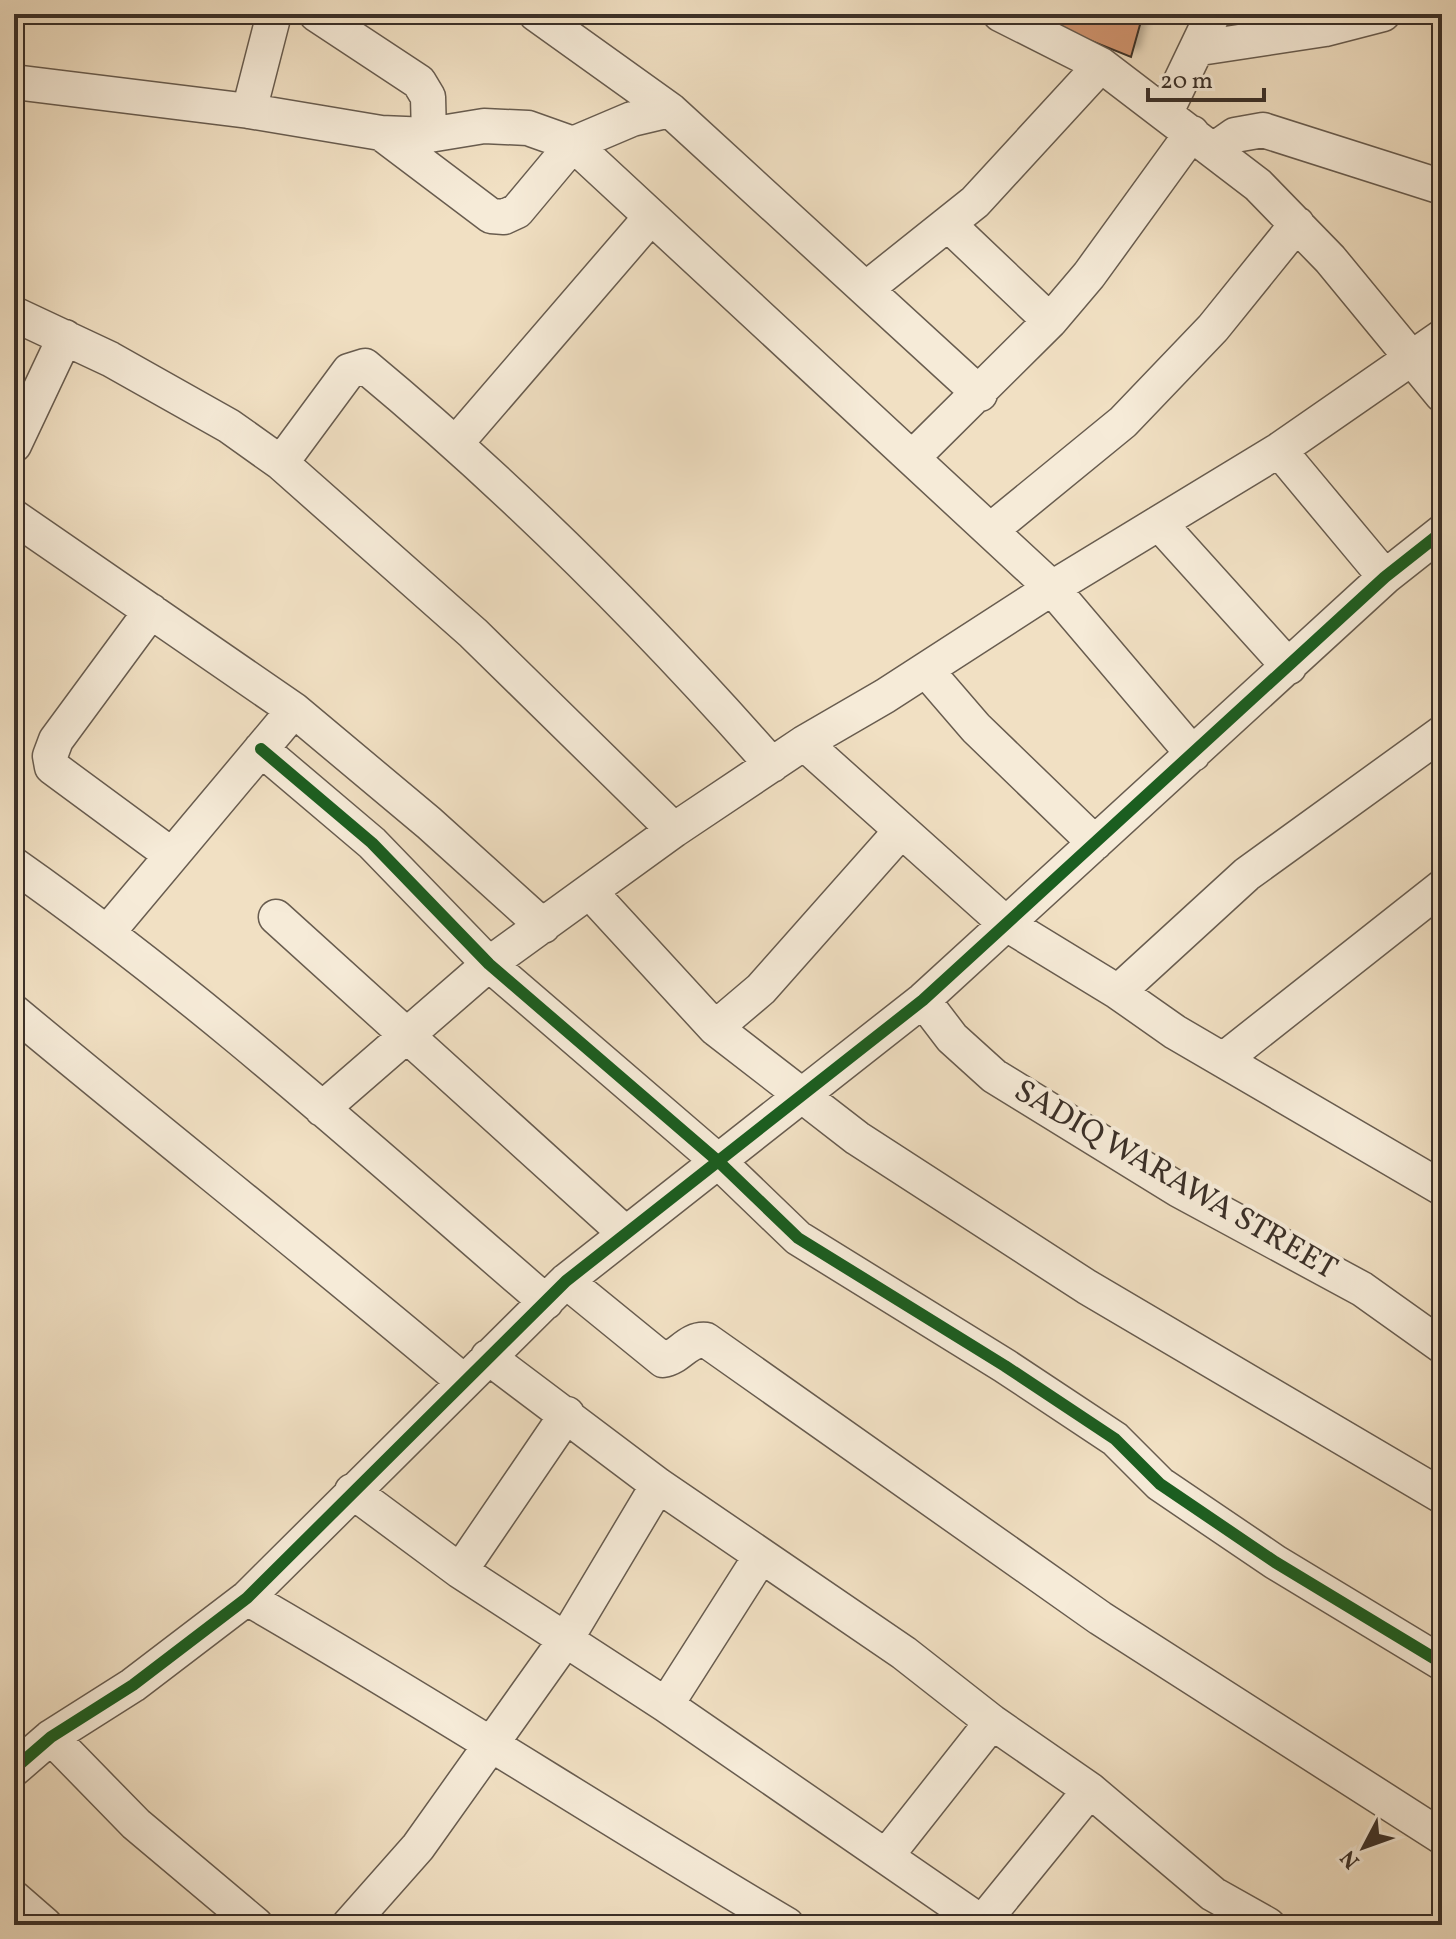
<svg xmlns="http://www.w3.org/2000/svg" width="1456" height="1939" font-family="Vollkorn,serif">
  <defs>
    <filter id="shadow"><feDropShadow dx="7" dy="-7" stdDeviation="4" flood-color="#0004"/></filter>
  </defs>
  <rect width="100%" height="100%" fill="#f1e0c3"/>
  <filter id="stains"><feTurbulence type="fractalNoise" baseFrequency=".0025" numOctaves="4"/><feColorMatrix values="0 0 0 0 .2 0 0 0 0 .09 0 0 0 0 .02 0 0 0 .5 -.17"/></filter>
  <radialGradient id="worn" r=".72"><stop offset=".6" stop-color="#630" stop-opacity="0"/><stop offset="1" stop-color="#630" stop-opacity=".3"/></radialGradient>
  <path fill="#d2956f" stroke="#3b3028" stroke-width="2" filter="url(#shadow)" d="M1052,14H1143L1131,57L1047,23Z"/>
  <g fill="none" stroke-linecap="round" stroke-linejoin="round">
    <defs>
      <path id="minor" d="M316,14L419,82L428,97L429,135
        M536,14L670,110L980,394
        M1000,14L1101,65L1258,185L1330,259L1442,395
        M1200,48L1325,29L1383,14
        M14,82L249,111L381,133L429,135L484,126L528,128L573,144L1052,588L1193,754
        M249,111L274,14
        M1166,112L1213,14
        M381,133L491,216L504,217L517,211L573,144L632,119L670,110
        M1215,149L1235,135L1263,130L1442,187
        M948,224L1050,321
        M866,289L975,202L1101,65
        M14,314L110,359L229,426L281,463L473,633L674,830
        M457,442L650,218
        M14,445L65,337
        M1279,450L1385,577
        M913,457L1050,321L1089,275L1192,133
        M281,463L349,371L365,366C513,489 645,621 772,765
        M14,517L294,710L429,823L543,926
        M1159,523L1289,667
        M991,530L1123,422L1213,328L1297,224
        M151,611L56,740L50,756L52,767L170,854
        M926,670L976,728L1095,843
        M804,743L1005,923L1118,992L1175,1032L1442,1188
        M261,749L372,843L489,964L719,1162L798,1238L1005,1366L1115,1439L1160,1484L1275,1562L1442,1663
        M14,865C202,997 372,1152 546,1302
        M590,892L715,1028L857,1138L1087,1287L1442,1496
        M276,917L625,1233
        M107,933L294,710
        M1118,992L1247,874L1442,733
        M923,1000L952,1038L994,1076L1179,1190L1362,1289L1442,1346
        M14,1012C163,1136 315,1256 463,1381
        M715,1028L761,989L901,831
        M1223,1060L1442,887
        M322,1109L489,964L674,830L804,743L885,696L1052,588L1279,450L1442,337
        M566,1281L663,1360C679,1358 688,1338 706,1340L1100,1618L1442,1837
        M488,1357L658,1485L904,1653L992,1722L1090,1790L1213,1894L1268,1925
        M352,1491L460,1571L666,1705L985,1925
        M460,1571L567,1414
        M247,1598C430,1703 606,1818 787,1925
        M666,1705L761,1556
        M51,1737L136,1824L256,1925
        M14,1769L51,1737L133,1685L247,1598L566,1281L923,1000L1385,577L1442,532
        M887,1855L992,1722
        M14,1898L45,1925
        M982,1923L1090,1790
        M349,1925L418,1847L566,1639L658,1485"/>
    </defs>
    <use href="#minor" stroke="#685c4f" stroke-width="37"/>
    <use href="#minor" stroke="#f6ebd8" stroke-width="34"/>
    <defs>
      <path id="cycleway" d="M261,749L372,843L489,964L719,1162L798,1238L1005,1366L1115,1439L1160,1484L1275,1562L1442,1663
        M14,1769L51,1737L133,1685L247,1598L566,1281L923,1000L1385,577L1442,532"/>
    </defs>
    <use href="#cycleway" stroke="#f6ebd8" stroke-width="17"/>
    <use href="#cycleway" stroke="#1b5e20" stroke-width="12"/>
  </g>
  <g text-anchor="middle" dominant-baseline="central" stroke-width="8" stroke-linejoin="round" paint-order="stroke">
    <g font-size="32" fill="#3b3028" stroke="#f6ebd8">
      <text transform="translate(1175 1181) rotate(30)">SADIQ WARAWA STREET</text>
    </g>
  </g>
  <rect width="1456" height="1939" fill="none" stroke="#f1e0c3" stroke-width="48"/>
  <rect x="16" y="16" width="1424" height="1907" fill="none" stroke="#3b3028" stroke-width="4"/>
  <rect x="24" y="24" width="1408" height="1891" fill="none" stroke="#3b3028" stroke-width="2"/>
  <g transform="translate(1364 1847) rotate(229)" stroke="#f6ebd8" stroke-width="6" paint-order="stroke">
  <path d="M0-6L14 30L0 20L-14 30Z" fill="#3b3028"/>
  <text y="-12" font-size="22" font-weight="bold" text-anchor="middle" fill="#3b3028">N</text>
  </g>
  <path d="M1148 88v12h116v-12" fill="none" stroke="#3b3028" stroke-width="4"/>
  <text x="1160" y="88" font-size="24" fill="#3b3028" stroke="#f6ebd8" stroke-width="6" paint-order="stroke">20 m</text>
  <rect width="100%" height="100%" filter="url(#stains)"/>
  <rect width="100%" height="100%" fill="url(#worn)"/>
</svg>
